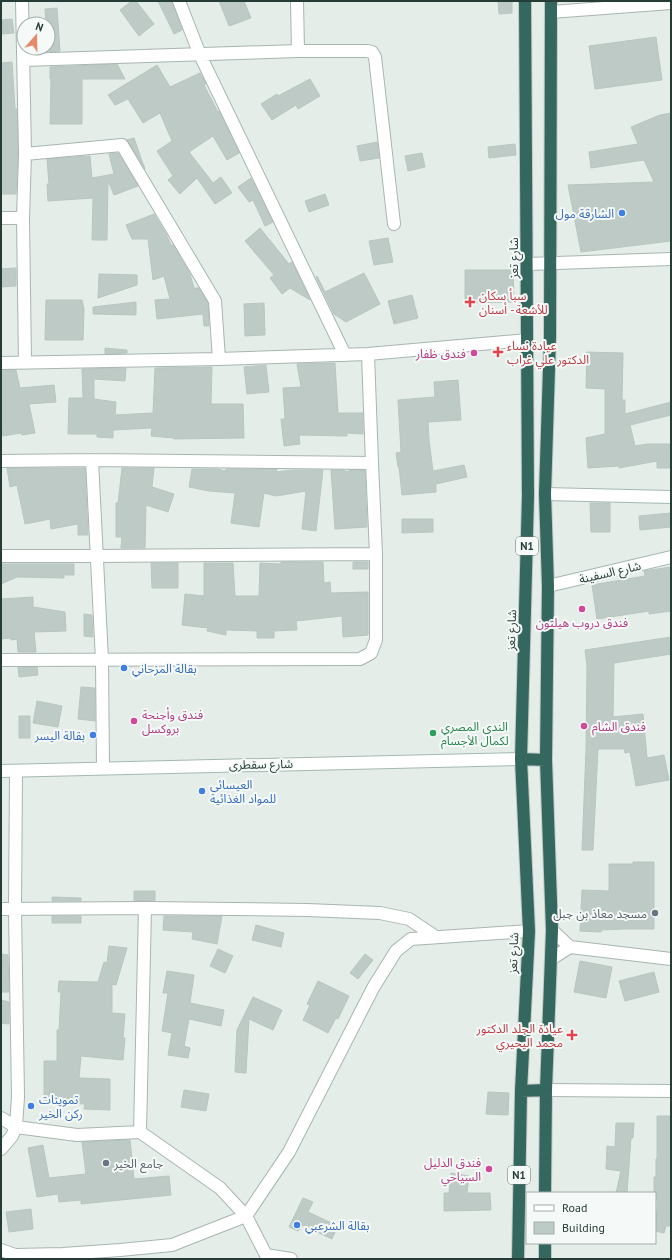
<svg xmlns="http://www.w3.org/2000/svg" width="672" height="1260" font-family="'PT Sans','Noto Sans Arabic',sans-serif">
  <rect width="100%" height="100%" fill="#e5ede9"/>
  <path fill="#bdcac5" stroke="#b8c6c0" d="M132,1H136L154,24L139,36L120,10Z
    M158,1H172L182,30L174,34Z
    M219,1H244L251,18L229,26Z
    M498,1H512V13L499,14Z
    M57,8L60,51L49,52L48,24H46L45,9Z
    M12,19L14,33L2,34L1,20Z
    M656,37L662,80L595,89L589,46Z
    M12,62L15,109H17L18,154L16,194H1V63Z
    M117,64L125,79H82V124H50L51,79H50V67Z
    M157,65L170,87L200,73L206,84L204,85L218,112L219,111L239,153L227,160L213,136L189,152L213,183L221,177L232,193L215,204L197,178L180,194L168,180L173,176L157,151L172,141L160,113L143,123L128,99L115,105L108,95Z
    M310,79L320,96L298,109L296,105L272,120L261,104L277,94L278,96Z
    M671,113V241L581,252L568,185L654,182L644,160L591,168L589,152L638,144L631,127L660,115Z
    M134,138L142,161L145,169L127,140Z
    M377,142L379,158L360,161L357,146Z
    M515,144L516,155L489,158L488,147Z
    M118,153L138,186L114,195L108,181L107,240H92L93,198L48,201L47,184H49L47,159L90,156L92,178L114,174L109,154Z
    M422,153L425,167L408,171L405,156Z
    M251,178L273,222L265,226L253,200L249,202L238,187Z
    M325,194L329,205L309,212L305,201Z
    M154,214L166,234L171,245H173L190,274L194,288H199L208,303L209,326H204L203,314L157,319L155,300L170,299L164,276L153,280L148,239H132L126,225Z
    M260,228L289,264L292,262L310,300L290,288L282,294L270,278L274,275L245,241Z
    M388,238L393,262L374,265L369,241Z
    M16,268V286L1,287V269Z
    M465,270H513L514,302L465,303Z
    M364,273L380,304L346,322L334,314L316,277L317,276L325,292Z
    M99,274L137,275V285L98,298Z
    M412,295L418,318L394,324L388,301Z
    M46,300H82L84,309L83,340H45Z
    M136,302V315L93,314V307Z
    M264,303L265,335L245,336L244,304Z
    M105,348L127,350V353L105,354Z
    M587,352L623,353L622,400H625V414L671,402V415L630,425L635,446L647,444H671V468H657V461L619,468V466L588,468L586,438L605,434V389L586,388Z
    M335,363L338,413H363V434L347,433V436L299,435L300,444L284,446L281,419H285L283,388L301,387L297,364Z
    M266,365L269,392L247,394L244,367Z
    M212,367L211,404H243L244,438L174,439V438L151,436L152,428L113,430V438L97,437V434H68L69,398H83L82,369L126,368L125,381L94,379V399L116,402L115,415L153,413L155,368Z
    M1,370H16L20,388L54,385L56,402L29,404L35,433L22,435L21,433L3,436L1,427Z
    M458,380L461,420L428,422L429,440L433,471L464,465L467,477L436,484V492L402,495L399,467H398L396,453L401,452L398,400L435,397L434,382Z
    M7,468H85L88,535H78V524L51,529L50,519L25,524L17,485L10,487Z
    M122,468H154L152,487L174,494L168,512L146,505L145,548H121L122,537H116V503H118Z
    M192,469H217L226,471V469H277L276,472L293,470H323L316,531L302,529L306,491L276,496L264,493L259,527L231,523L235,493L209,491L189,487Z
    M331,470H342L349,472V470H365L367,527L335,529Z
    M590,503H610V532H591Z
    M671,513V527L640,530L639,516Z
    M402,519H433V532L402,533Z
    M281,562H323L324,583L330,582L331,593L368,592V635L343,637L342,616L296,621L297,630L274,631V638H257V631L226,630V635L207,631L208,628L182,625L185,594L204,596V563H233L235,596H259L260,563L281,564Z
    M353,562H368V569H353Z
    M151,563H178V588H152Z
    M1,564H74V575H64V578L17,577L1,584Z
    M671,567V611L649,614V611L597,619L592,585L645,576L644,571Z
    M33,597V607L65,612L66,631L34,632L36,652H18L17,639L11,640V638L1,639V599Z
    M84,614L92,615L93,637L84,636Z
    M671,637V654L614,663L613,717L643,714L647,758L664,755L669,780L636,786L630,752L625,753L624,749H598L593,850H582L586,749L587,666L585,650Z
    M18,667H37L38,675L19,677Z
    M81,687L95,688V721L78,719Z
    M37,701L62,706L58,727L33,723Z
    M19,716H30V738H19Z
    M633,862H654V929H624L601,930V932L580,931L582,890L609,891V864H633Z
    M134,891H155V901H134Z
    M52,897L81,898V901H52Z
    M52,916H81V923H52Z
    M164,916H222L217,944L192,939L193,932L163,930Z
    M256,925L284,933L281,947L252,940Z
    M109,946L127,948L116,985L112,984V1013L125,1014L123,1038H125L123,1060L81,1056L79,1078L110,1079V1110L84,1109L85,1104L64,1103V1101H44V1061H57V1030H59L61,992H58L59,981L98,982L104,962L107,963Z
    M218,949L233,956L225,973L210,966Z
    M1,954L8,955L9,992H1Z
    M365,954L373,960L358,979L350,973Z
    M580,961L612,967L606,998L574,992Z
    M167,971L194,975L190,1003L224,1010L221,1026L189,1019L184,1046L190,1048L188,1058L168,1055L172,1033L162,1031L168,993H163Z
    M654,972L659,992L625,1001L619,981Z
    M318,981L349,996L338,1019L336,1018L328,1033L303,1020L310,1005L307,1004Z
    M253,997L282,1010L273,1030L249,1019L246,1073L235,1072L237,1030Z
    M1,1000L9,1002V1024L1,1023Z
    M184,1090L209,1094L206,1111L181,1107Z
    M488,1092L509,1093L508,1115L486,1114Z
    M657,1116H671V1226H666L664,1233L655,1231L658,1200H655V1193H654V1177H656V1159H657Z
    M616,1123H634L633,1138H631L627,1193H616L621,1171L606,1169L607,1146L615,1147Z
    M130,1140L134,1179L169,1176L171,1195L81,1204V1200L59,1202L58,1194L37,1197L28,1148L43,1145L49,1178L86,1174L82,1142Z
    M451,1173L469,1176L467,1193H490L491,1210L444,1211V1193H449Z
    M303,1198L313,1202L308,1212L338,1226L332,1239L302,1225L298,1231L289,1227Z
    M31,1209L33,1229L9,1232L6,1212Z"/>
  <g fill="none" stroke-linecap="round" stroke-linejoin="round">
    <defs>
      <path id="street" d="M22,1L25,154L23,218L25,363
        M179,1L200,55L345,355
        M297,1L298,51
        M551,12L671,3
        M23,60L298,51H367L372,52L375,57L394,224
        M25,154L122,145L215,301L219,359
        M1,218H23
        M528,264L671,259
        M1,363L219,359L368,354L527,340
        M92,460L102,660L103,767
        M1,461L92,460L372,463
        M1,556H97L376,554
        M1,660L360,659L371,653L376,640V554L372,463L368,354
        M16,771L15,910L18,1097L16,1127L77,1135L140,1132L220,1188L246,1216L266,1255L291,1259
        M1,909L145,908L307,910L380,913L409,919L436,937
        M552,930L570,947L671,959
        M551,959L570,947
        M546,1090L671,1091
        M1,1118L16,1127L12,1136L1,1149
        M140,1132L145,908
        M1,1250L15,1255L63,1254L120,1250L172,1245L246,1216L289,1152L373,988L396,951L411,939L529,931"/>
      <path id="secondary" d="M545,494L671,497
        M548,586L671,557
        M1,771L521,759"/>
      <path id="highway" d="M521,759L546,760
        M521,1091L546,1090
        M545,1193L546,1090L552,930L546,760L548,586L545,494L550,337L551,1
        M518,1259L521,1091L529,931L521,759L528,496L525,1
        M545,1259V1243"/>
    </defs>
    <use href="#street" stroke="#a8b5b0" stroke-width="14"/>
    <use href="#secondary" stroke="#a4b8b1" stroke-width="14"/>
    <use href="#highway" stroke="#c2c9c7" stroke-width="14"/>
    <use href="#street" stroke="#fff" stroke-width="12"/>
    <use href="#secondary" stroke="#fff" stroke-width="12"/>
    <use href="#highway" stroke="#34675d" stroke-width="12"/>
  </g>
  <g fill="#3f7fe0" stroke="#f5f9f7" stroke-width="1.5">
    <circle cx="622" cy="213" r="4"/>
    <circle cx="124" cy="668" r="4"/>
    <circle cx="93" cy="735" r="4"/>
    <circle cx="202" cy="791" r="4"/>
    <circle cx="31" cy="1106" r="4"/>
    <circle cx="297" cy="1225" r="4"/>
  </g>
  <g fill="#e0444e" stroke="#f5f9f7" stroke-width="1.5">
    <path d="M468 296h4v4h4v4h-4v4h-4v-4h-4v-4h4z"/>
    <path d="M496 346h4v4h4v4h-4v4h-4v-4h-4v-4h4z"/>
    <path d="M570 1029h4v4h4v4h-4v4h-4v-4h-4v-4h4z"/>
  </g>
  <g fill="#d1479c" stroke="#f5f9f7" stroke-width="1.5">
    <circle cx="474" cy="353" r="4"/>
    <circle cx="582" cy="609" r="4"/>
    <circle cx="134" cy="721" r="4"/>
    <circle cx="584" cy="726" r="4"/>
    <circle cx="489" cy="1169" r="4"/>
  </g>
  <circle fill="#2e9e5b" stroke="#f5f9f7" stroke-width="1.5" cx="433" cy="733" r="4"/>
  <g fill="#6b7280" stroke="#f5f9f7" stroke-width="1.5">
    <circle cx="655" cy="913" r="4"/>
    <circle cx="106" cy="1163" r="4"/>
  </g>
  <g text-anchor="middle" dominant-baseline="central" stroke-width="4" stroke-linejoin="round" paint-order="stroke">
    <g fill="#f5f9f7" stroke="#647571" stroke-width="1">
      <rect x="516" y="537" width="22" height="18" rx="3"/>
      <rect x="508" y="1166" width="22" height="18" rx="3"/>
    </g>
    <g font-size="11" font-weight="bold" fill="#263d37">
      <text x="527" y="546">N1</text>
      <text x="519" y="1175">N1</text>
    </g>
    <g font-size="12" fill="#366cbe" stroke="#f5f9f7" text-anchor="start">
      <text x="614" y="213" text-anchor="end">الشارقة مول</text>
      <text x="132" y="668">بقالة المزحاني</text>
      <text x="85" y="735" text-anchor="end">بقالة اليسر</text>
      <text x="210" y="784">العيسائي<tspan x="210" dy="14">للمواد الغذائية</tspan></text>
      <text x="39" y="1099">تموينات<tspan x="39" dy="14">ركن الخير</tspan></text>
      <text x="305" y="1225">بقالة الشرعبي</text>
    </g>
    <g font-size="12" fill="#263d37" stroke="#f5f9f7">
      <text transform="translate(513 258) rotate(-90)">شارع تعز</text>
      <text transform="translate(610 572) rotate(-13)">شارع السفينة</text>
      <text transform="translate(511 630) rotate(-88)">شارع تعز</text>
      <text transform="translate(261 764) rotate(-1)">شارع سقطرى</text>
      <text transform="translate(513 953) rotate(-88)">شارع تعز</text>
    </g>
    <g font-size="12" fill="#be3a42" stroke="#f5f9f7" text-anchor="start">
      <text x="479" y="295">سبأ سكان<tspan x="479" dy="14">للأشعة - أسنان</tspan></text>
      <text x="507" y="345">عيادة نساء<tspan x="507" dy="14">الدكتور علي غراب</tspan></text>
      <text x="563" y="1028" text-anchor="end">عيادة الجلد الدكتور<tspan x="563" dy="14">محمد اليحيري</tspan></text>
    </g>
    <g font-size="12" fill="#b23c85" stroke="#f5f9f7" text-anchor="end">
      <text x="466" y="353">فندق ظفار</text>
      <text x="582" y="622" text-anchor="middle">فندق دروب هيلتون</text>
      <text x="142" y="714" text-anchor="start">فندق وأجنحة<tspan x="142" dy="14">بروكسل</tspan></text>
      <text x="592" y="726" text-anchor="start">فندق الشام</text>
      <text x="481" y="1162">فندق الدليل<tspan x="481" dy="14">السياحي</tspan></text>
    </g>
    <g font-size="12" fill="#27864d" stroke="#f5f9f7" text-anchor="start">
      <text x="441" y="726">الندي المصري<tspan x="441" dy="14">لكمال الأجسام</tspan></text>
    </g>
    <g font-size="12" fill="#5b616d" stroke="#f5f9f7" text-anchor="end">
      <text x="647" y="913">مسجد معاذ بن جبل</text>
      <text x="114" y="1163" text-anchor="start">جامع الخير</text>
    </g>
  </g>
  <rect width="672" height="1260" fill="none" stroke="#263d37" stroke-width="4"/>
  <rect x="526" y="1192" width="130" height="52" fill="#f5f9f7" stroke="#a2aeaa"/>
  <rect x="534" y="1205" width="20" height="6" fill="#ffffff" stroke="#a2aeaa"/>
  <text x="562" y="1212" font-size="12" fill="#263d37">Road</text>
  <rect x="534" y="1222" width="20" height="12" fill="#bdcac5" stroke="#a2aeaa"/>
  <text x="562" y="1232" font-size="12" fill="#263d37">Building</text>
  <g transform="translate(36 36) rotate(20)"><circle r="19" fill="#f5f9f7" stroke="#a2aeaa"/>
  <path d="M0-3L7 15L0 10L-7 15Z" fill="#e68a6a"/>
  <text y="-6" font-size="11" font-weight="bold" text-anchor="middle" fill="#263d37">N</text>
  </g>
</svg>
